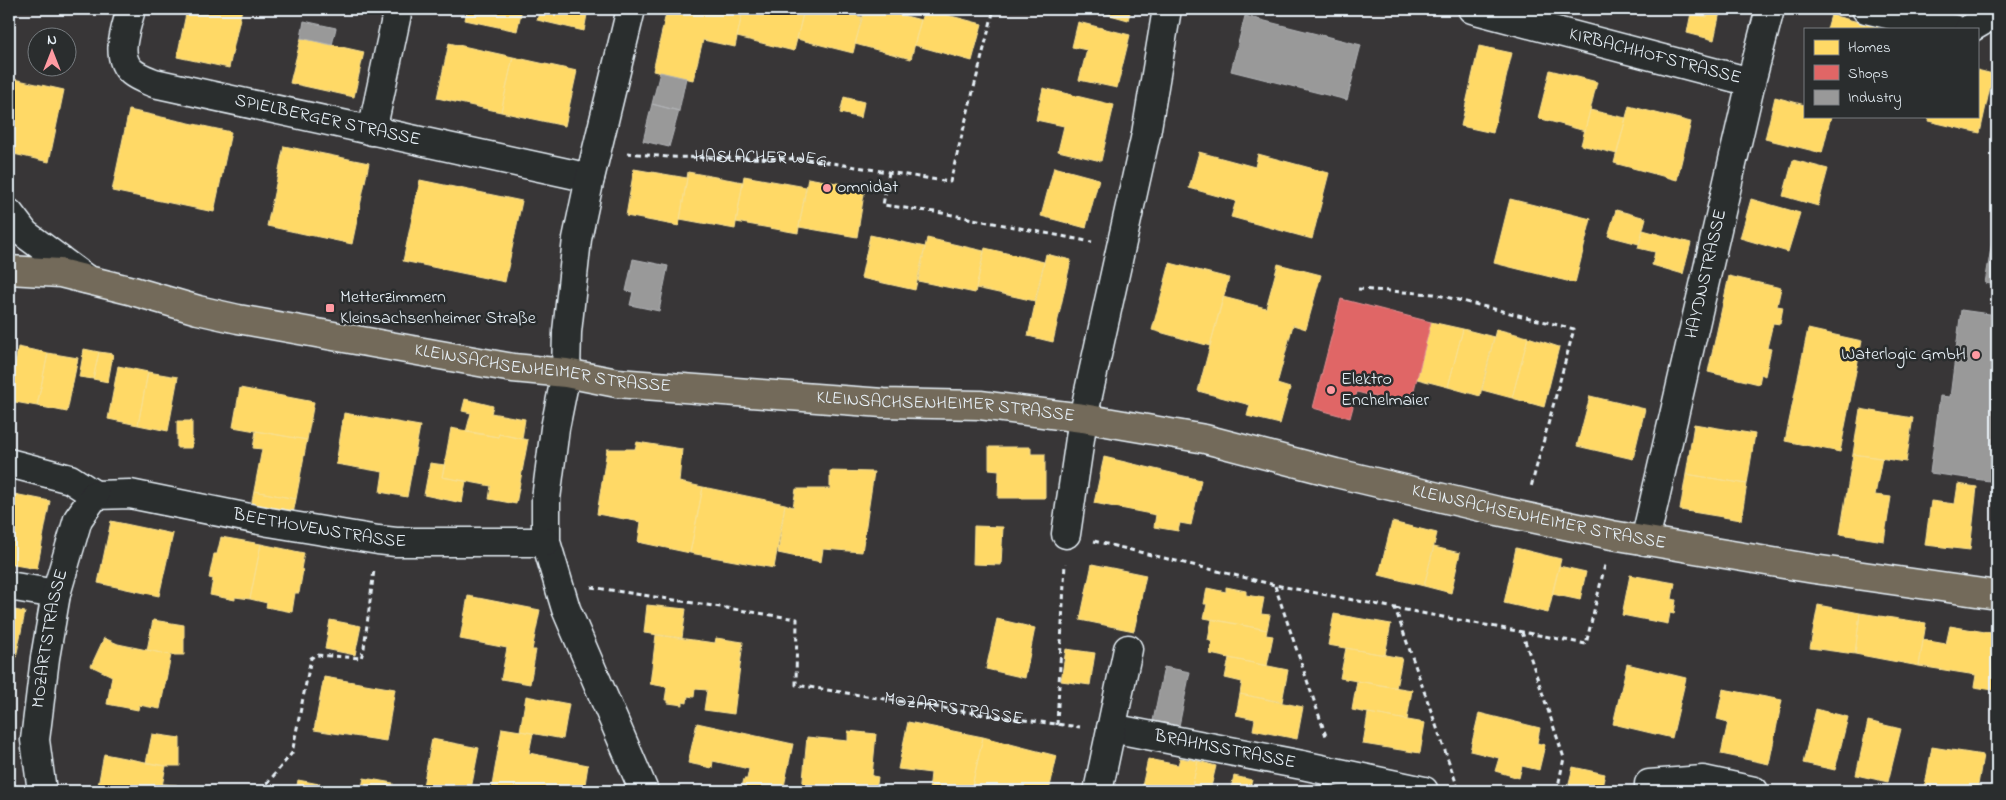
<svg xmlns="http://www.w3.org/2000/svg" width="2006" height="800" font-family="'Indie Flower',sans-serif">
  <rect width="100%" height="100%" fill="#383637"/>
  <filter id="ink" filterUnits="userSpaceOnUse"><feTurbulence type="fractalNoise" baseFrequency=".02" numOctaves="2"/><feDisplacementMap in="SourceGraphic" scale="10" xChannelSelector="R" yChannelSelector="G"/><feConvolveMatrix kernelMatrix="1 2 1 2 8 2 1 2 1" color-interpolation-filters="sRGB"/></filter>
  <g filter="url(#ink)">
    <path fill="#ffd966" stroke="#f8e092" d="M69,9H85L84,12Z
      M187,9H242L229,68L177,57Z
      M467,9H522L517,31L465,20Z
      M540,9H588L584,31L537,20Z
      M667,9H743L735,47L703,40L693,80L653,71Z
      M743,9H781L803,14L794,51L737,37Z
      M804,9H829L862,17L853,53L797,39Z
      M865,9H879L921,20L911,59L855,44Z
      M924,9L982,24L972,61L914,45Z
      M1089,9H1131L1128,20Z
      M1672,9H1709L1707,17Z
      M1709,10L1720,12L1714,40L1687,33L1691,13L1707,17Z
      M1831,15L1878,27V29H1827Z
      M1078,22L1130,35L1117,88L1079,80L1087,50L1072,47Z
      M301,38L364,52L354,97L290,83Z
      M449,43L513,57L501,112L437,98Z
      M1479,46L1512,53L1493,133L1461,126Z
      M513,57L577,71L565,126L501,112Z
      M1550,70L1597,82L1585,131L1538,118Z
      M1977,70L1993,74L1980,133L1928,121L1929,116H1977Z
      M9,78L64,90L49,162L9,153Z
      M1043,88L1114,105L1101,161L1058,151L1064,126L1036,120Z
      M844,97L864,102L861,118L840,113Z
      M1775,97L1805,105V116H1831L1822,153L1765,139Z
      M1629,106L1691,122L1677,180L1614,163Z
      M129,110L231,132L214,212L112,191Z
      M1590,110L1626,118L1617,154L1581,145Z
      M284,146L369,163L352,244L267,226Z
      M1199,152L1255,167L1258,154L1329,173L1312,239L1231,217L1236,201L1189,188Z
      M1793,160L1828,169L1818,206L1783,196Z
      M1054,167L1099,179L1086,228L1041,216Z
      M634,169L687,178L679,226L626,216Z
      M688,172L743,182L735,229L680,219Z
      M744,176L806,187L798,233L736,222Z
      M808,178L865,188L857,237L799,227Z
      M420,180L522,201L505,282L403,261Z
      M1510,199L1591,219L1575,283L1494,263Z
      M1751,199L1800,213L1788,252L1740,238Z
      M1616,210L1646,218L1639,244L1608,236Z
      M1643,230L1691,243L1683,274L1652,265L1655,252L1638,248Z
      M870,235L925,247L915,290L861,278Z
      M927,238L984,251L975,293L918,281Z
      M985,248L1044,262L1035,301L976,288Z
      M1046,254L1071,260L1053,342L1028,336Z
      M1170,263L1229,278L1210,346L1152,330Z
      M1278,264L1321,275L1306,329L1293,325L1277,384L1290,388L1280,424L1247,416L1250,405L1198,391L1223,297L1266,308Z
      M1729,276L1781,288L1777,306L1783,307L1780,324L1773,323L1767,348L1771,349L1765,376L1761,374L1759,384L1708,372Z
      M1431,322L1463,329L1448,387L1417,379Z
      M1463,329L1494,337L1480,396L1448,387Z
      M1496,329L1528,337L1512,398L1482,390Z
      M1808,329L1862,341L1840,452L1785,441Z
      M9,334H12L9,354Z
      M1528,337L1559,347L1544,407L1512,398Z
      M18,347L48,353L37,406L9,401Z
      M84,349L99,352L93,379L79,377Z
      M99,352L113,354L108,382L93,379Z
      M48,353L78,358L67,412L37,406Z
      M118,366L148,372L138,425L108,419Z
      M148,372L178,377L168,431L138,425Z
      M240,388L314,402L307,440L233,427Z
      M1590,396L1645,409L1633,459L1577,446Z
      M465,399L493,406L491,413L525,419L522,439L499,434L498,437L466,432L471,413L462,411Z
      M1860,409L1913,418L1906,462L1853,454Z
      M344,413L420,426L407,497L380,492L383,472L336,464Z
      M177,421H192V448H177Z
      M1694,424L1755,434L1747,484L1686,474Z
      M451,428L498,437L499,434L528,440L516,504L489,499L491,486L442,477Z
      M256,431L307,440L296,499L254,491L262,449L253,448Z
      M637,442L682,449L679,482L703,487L690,553L638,542L641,522L597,514L607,449H635Z
      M989,447H1031V454H1045V498H998L999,470L989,469Z
      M1853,454L1882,458L1875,495L1891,497L1884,541L1840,534Z
      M1104,457L1201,480L1191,525L1180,523L1178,531L1154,527L1156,515L1094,503Z
      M430,463L445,465L442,477L466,481L462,503L424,495Z
      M830,471L874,472L862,552L823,549L821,562L778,553L785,504L793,507L796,489H830Z
      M1686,474L1747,484L1741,520L1680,510Z
      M1958,484L1977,487L1970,550L1925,545L1931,501L1955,504Z
      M703,487L785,504L774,568L690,553Z
      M254,491L296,499L293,514L251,507Z
      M9,493L50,501L37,569L9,564L11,535L9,534Z
      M111,521L173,534L159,596L98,583Z
      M1392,522L1437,533L1424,586L1379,575Z
      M974,526L1003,527L1001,565L973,564Z
      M221,537L261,544L250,599L235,597V600L210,595L213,579L209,578L214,554H217Z
      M261,544L304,553L301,569L303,570L299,593H295L292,612L266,607L267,603L250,599Z
      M1434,547L1460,553L1451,593L1424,586Z
      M1516,548L1561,559L1548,613L1504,603Z
      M1092,564L1146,575L1134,631L1080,620Z
      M1559,566L1586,572L1580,600L1552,594Z
      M1630,575L1675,583L1672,599L1676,600L1674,614L1670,613L1668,624L1622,615Z
      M1226,587L1246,591V595L1264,598L1261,614L1270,615L1267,630L1204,618L1207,604H1204L1207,588L1226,592Z
      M468,596L540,610L532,650H536L530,684L501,679L507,648L460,639Z
      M647,605L686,609L682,638L644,633Z
      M1818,605L1860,613L1855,654L1810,648Z
      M9,609L25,612L13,673L9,672Z
      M1860,613L1926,623L1919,666L1855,654Z
      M1334,614L1391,624L1385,655L1328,645Z
      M997,619L1035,628L1025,678L986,669Z
      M1212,619L1267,630L1266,635L1273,636L1267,666L1210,654L1212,642L1208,640Z
      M153,620L184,625V655H171L147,650Z
      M330,620L361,626L355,655L325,649Z
      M1950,626L1997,634V678H1996L1993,690L1974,687L1976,675L1919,666L1923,640L1946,644Z
      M656,635L715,643L716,638L743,642L734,714L704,710L707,690L695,689L694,697L688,696L687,703L683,702V705L668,703V700H665L667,687L650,684Z
      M104,638L118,644L171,655L160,709L139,705L138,710L107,704L112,676L91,666Z
      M1346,648L1402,658L1396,688L1340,678Z
      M1066,649L1095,653L1090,685L1061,681Z
      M1229,658L1288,670L1282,702L1240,694L1242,682L1225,678Z
      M1627,664L1686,678L1672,738L1613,724Z
      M324,677L395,689L386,741L314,730Z
      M1357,681L1412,690L1407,720L1352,710Z
      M1723,689L1782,700L1769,764L1721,754L1728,722L1717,719Z
      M1240,694L1303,707L1297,739L1253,730L1255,719L1236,715Z
      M526,696L569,704L563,739L520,731Z
      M1816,709L1848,717L1835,770L1803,763Z
      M1368,713L1425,723L1420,753L1363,744Z
      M1479,713L1540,728L1537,743L1545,745L1539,770L1522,766L1519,778L1495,771L1499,758L1470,751Z
      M1868,721L1901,729L1888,782L1856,775Z
      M908,722L983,737L971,791H929L931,773L898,769Z
      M697,723L793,744L783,791H741L744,779H747L749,769L713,761L712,768L688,763Z
      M502,728L533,733L529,753L588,765L584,791H491Z
      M848,731L876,734L872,776L878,777L876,791H802L807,737L848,741Z
      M152,734L180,738V766H166L146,763Z
      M983,737L1057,756L1049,791H971Z
      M432,739L479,748L471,789L483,791H422Z
      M1932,747L1983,755L1977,791H1924Z
      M104,754L166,766L161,791H97Z
      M1180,758L1198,761L1191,791H1141L1148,759L1178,765Z
      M1198,761L1216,766L1210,791L1191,790Z
      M1573,767L1605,774L1601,791H1567Z
      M1234,776L1252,780L1249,791H1230Z
      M364,778L393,783L391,791H361Z
      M298,780L357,791H296Z
      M162,784L177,785V791H161Z
      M1250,785L1277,791H1249Z"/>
    <path fill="#e06666" stroke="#e29092" d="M1341,299L1431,322L1410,406L1357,392L1350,418L1313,408Z"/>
    <path fill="#999" stroke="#b1b3b6" d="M1245,16L1361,45L1347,100L1231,71Z
      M304,21L336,28L332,45L301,38Z
      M660,72L686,78L679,111L652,104Z
      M652,104L679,111L669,147L643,141Z
      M1997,213V285L1985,283Z
      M633,259L668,266L659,311L630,305L633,292L626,291Z
      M1961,310L1997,315V482L1930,473L1940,396L1950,397Z
      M1164,667L1190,672L1179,726L1153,721Z"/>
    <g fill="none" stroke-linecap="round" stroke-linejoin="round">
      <defs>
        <g id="minor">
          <path id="s3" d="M131,9C126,29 114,57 132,72C138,77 147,80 154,83L590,178"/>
          <path d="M631,9L590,178L577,239L567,332L566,373L555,428L546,499V542L566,609L644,791"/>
          <path id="s4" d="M1472,9L1751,82"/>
          <path d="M1866,9L1953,29"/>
          <path d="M1969,29L1981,22L1993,9"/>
          <path d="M372,131L398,9"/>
          <path d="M9,213L25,234L86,279"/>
          <path d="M9,463L70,479L95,495"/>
          <path id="s5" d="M95,495L130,494L269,522L378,540L396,542H546"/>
          <path d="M1066,534L1083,418L1146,134L1167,9"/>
          <path id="s6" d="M1645,541L1751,82L1770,9"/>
          <path d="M9,586L56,594"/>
          <path id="s7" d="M1111,728L1302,765L1424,791"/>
          <path d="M1649,784L1703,780L1754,791"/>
          <path id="s8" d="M42,791L35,740L45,658L56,594L78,519L95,495"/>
          <path d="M1098,791L1128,649"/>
        </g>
        <g id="major">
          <path id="s9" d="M9,270L60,273L133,291L198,310L238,319L513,368L566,373L617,383L883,403L980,405L1083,418L1205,439L1336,473L1498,511L1612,535L1814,569L1997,595"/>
        </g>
      </defs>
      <use href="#minor" stroke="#e8f1f8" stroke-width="31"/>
      <use href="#major" stroke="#e8f1f8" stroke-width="31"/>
      <g stroke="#e8f1f8" stroke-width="3" stroke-dasharray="5 4" stroke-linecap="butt">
        <path d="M987,9L994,11"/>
        <path id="s1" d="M627,153L668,157L807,159L950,182L994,9"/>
        <path d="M889,172L883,205L942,213L1092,242"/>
        <path d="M1358,289L1434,294L1574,329L1531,487"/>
        <path d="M1094,541L1275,585L1395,608L1459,791"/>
        <path d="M1275,586L1327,739"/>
        <path id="s2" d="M591,587L797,619L796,685L993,716L1080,727"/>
        <path d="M1395,608L1586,644L1605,565"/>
        <path d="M1522,632L1564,758L1557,791"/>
        <path d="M1057,725L1065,563"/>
        <path d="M261,791L292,753L311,658L316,655L361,658L364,648L374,570"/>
      </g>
      <use href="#minor" stroke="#2a2d2e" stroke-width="28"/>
      <use href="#major" stroke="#736b5a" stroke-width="28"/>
    </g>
  </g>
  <g fill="#ff9aa2" stroke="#2a2d2e" stroke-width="2">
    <circle cx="827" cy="188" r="5"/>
    <rect x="325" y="303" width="10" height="10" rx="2.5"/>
    <circle cx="1976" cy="355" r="5"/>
    <circle cx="1331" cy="390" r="5"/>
  </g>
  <g text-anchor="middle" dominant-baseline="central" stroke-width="5" stroke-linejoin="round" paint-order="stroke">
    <g font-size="18" fill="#e8f1f8" stroke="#2a2d2e">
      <text stroke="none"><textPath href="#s4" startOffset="189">KIRBACHHOFSTRASSE</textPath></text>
      <text stroke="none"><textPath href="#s3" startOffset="269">SPIELBERGER STRASSE</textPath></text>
      <text stroke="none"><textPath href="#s1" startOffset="134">HASLACHER WEG</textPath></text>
      <text stroke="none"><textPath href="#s6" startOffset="274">HAYDNSTRASSE</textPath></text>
      <text stroke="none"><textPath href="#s9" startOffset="544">KLEINSACHSENHEIMER STRASSE</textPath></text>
      <text stroke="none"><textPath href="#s9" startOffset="949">KLEINSACHSENHEIMER STRASSE</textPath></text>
      <text stroke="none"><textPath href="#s9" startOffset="1554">KLEINSACHSENHEIMER STRASSE</textPath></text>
      <text stroke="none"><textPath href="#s5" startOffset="228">BEETHOVENSTRASSE</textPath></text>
      <text stroke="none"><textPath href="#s8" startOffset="154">MOZARTSTRASSE</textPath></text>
      <text stroke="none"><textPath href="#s2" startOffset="434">MOZARTSTRASSE</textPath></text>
      <text stroke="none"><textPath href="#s7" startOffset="116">BRAHMSSTRASSE</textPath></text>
    </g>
    <g font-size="18" fill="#e8f1f8" stroke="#2a2d2e" text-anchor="start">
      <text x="837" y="188">omnidat</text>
      <text x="340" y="298">Metterzimmern<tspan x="340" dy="21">Kleinsachsenheimer Straße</tspan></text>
      <text x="1966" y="355" text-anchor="end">Waterlogic GmbH</text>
      <text x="1341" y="380">Elektro<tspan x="1341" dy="21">Enchelmaier</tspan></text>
    </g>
  </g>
  <rect width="2006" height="800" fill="none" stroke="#2a2d2e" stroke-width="30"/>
  <rect x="15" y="15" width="1976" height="770" fill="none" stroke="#e8f1f8" stroke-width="2" filter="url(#ink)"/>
  <rect x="1804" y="28" width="175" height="90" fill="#2a2d2e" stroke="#767b7f"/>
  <rect x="1814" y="40" width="25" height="15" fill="#ffd966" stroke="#767b7f"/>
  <text x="1848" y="52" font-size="15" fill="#e8f1f8">Homes</text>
  <rect x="1814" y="65" width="25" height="15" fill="#e06666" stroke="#767b7f"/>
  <text x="1848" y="78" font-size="15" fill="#e8f1f8">Shops</text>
  <rect x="1814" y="90" width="25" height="15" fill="#999999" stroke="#767b7f"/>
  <text x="1848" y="102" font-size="15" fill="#e8f1f8">Industry</text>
  <g transform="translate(52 52)"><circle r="24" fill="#2a2d2e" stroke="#767b7f"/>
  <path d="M0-4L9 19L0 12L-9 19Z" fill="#ff9aa2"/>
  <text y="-8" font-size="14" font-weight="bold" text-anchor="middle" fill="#e8f1f8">N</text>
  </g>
</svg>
